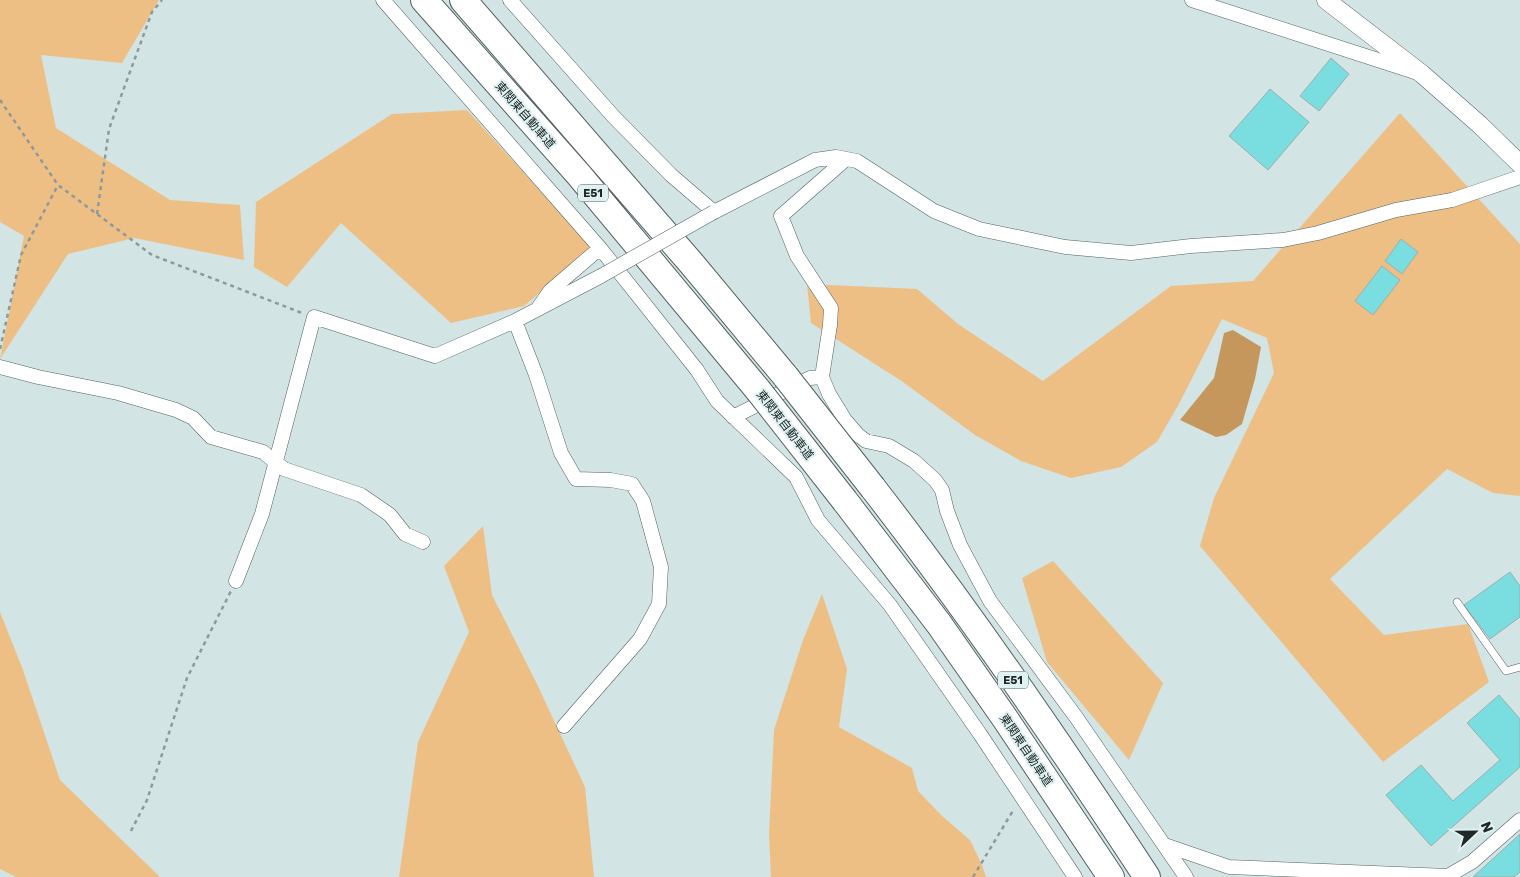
<svg xmlns="http://www.w3.org/2000/svg" width="1520" height="877" font-family="Rubik,'Noto Sans JP',sans-serif">
  <rect width="100%" height="100%" fill="#d2e4e4"/>
  <path fill="#eebf85" d="M0,0H159L122,63L41,55L56,128L170,200L240,205L244,260L134,238L68,254L0,359L24,236L0,222Z
    M467,110L592,248L524,306L451,323L341,223L287,287L254,267L256,202L392,114Z
    M1400,113L1520,244V496L1493,493L1447,469L1330,579L1384,635L1468,624L1489,682L1383,762L1200,546L1214,498L1274,373L1267,338L1222,319L1180,402L1157,442L1121,467L1071,478L1021,461L975,435L903,382L811,323L807,284L917,289L958,324L1043,381L1171,286L1253,281Z
    M483,526L492,595L536,682L585,787L594,877H399L418,742L469,632L444,566Z
    M1053,561L1163,683L1129,760L1047,662L1022,578Z
    M822,594L847,669L839,727L912,768L918,791L942,816L970,840L982,865L986,877H771L769,835L774,730L803,640Z
    M0,612L23,670L60,780L160,877H16L0,869Z"/>
  <path fill="#c5975d" d="M1233,330L1261,347L1255,379L1242,424L1226,435L1216,437L1180,420L1214,378L1224,333Z"/>
  <path fill="#7adee0" stroke="#9caeae" d="M1331,58L1349,74L1319,111L1300,96Z
    M1270,89L1309,122L1268,170L1229,136Z
    M1401,239L1418,252L1402,274L1385,261Z
    M1382,266L1400,280L1373,315L1355,301Z
    M1510,572L1520,586V617L1490,639L1464,605Z
    M1499,695L1520,719V767L1431,846L1386,795L1421,765L1453,801L1500,760L1467,723Z
    M1520,834V872L1514,877H1473Z"/>
  <g fill="none" stroke-linecap="round" stroke-linejoin="round">
    <defs>
      <path id="service" d="M1457,602L1506,671L1520,667"/>
      <path id="minor" d="M383,0L600,248L697,370L717,401L796,477L818,520L890,605L980,734L1075,877
        M510,0L613,116L671,175L714,212L815,160L836,157L857,161L934,211L979,229L1065,247L1131,253L1191,246L1283,240L1318,233L1396,210L1452,200L1520,177
        M1192,0L1415,72
        M846,159L781,216L797,256L831,308L830,325L822,377L829,394L845,420L858,435L866,441L889,446L914,461L935,480L942,490L947,511L960,545L990,601L1076,717L1186,877
        M538,308L550,291L600,248
        M0,367L38,377L118,393L176,410L193,418L211,437L263,452L284,469L361,495L390,515L405,534L423,542
        M733,417L810,378L822,377
        M236,581L262,514L314,317L435,356L515,321
        M564,726L640,639L659,604L661,567L643,501L632,484L611,480L576,479L561,453L536,375L515,321L601,276
        M1165,845L1229,867L1448,876L1472,862L1520,820"/>
      <path id="tertiary" d="M1326,0L1422,74L1480,125L1520,164"/>
      <path id="motorway" d="M424,0L579,175L758,390
        M463,0L692,264L786,377
        M873,488C970,613 1060,744 1147,877
        M845,501L939,624L1004,717L1111,877"/>
    </defs>
    <use href="#service" stroke="#536363" stroke-width="8"/>
    <use href="#minor" stroke="#536363" stroke-width="15"/>
    <use href="#tertiary" stroke="#536363" stroke-width="19"/>
    <use href="#motorway" stroke="#536363" stroke-width="28"/>
    <path stroke="#8c9a9a" stroke-width="2.5" stroke-dasharray="4 4" stroke-linecap="butt" d="M0,100L58,185L152,255L302,313
      M97,214L109,129L152,12L162,0
      M0,349L21,255L58,185
      M131,831L147,800L187,678L231,591
      M973,877L1014,809"/>
    <use href="#service" stroke="#fff" stroke-width="7"/>
    <use href="#minor" stroke="#fff" stroke-width="14"/>
    <use href="#tertiary" stroke="#fff" stroke-width="18"/>
    <use href="#motorway" stroke="#fff" stroke-width="26"/>
    <defs>
      <path id="minor-bridge" d="M601,276L714,212"/>
      <path id="motorway-bridge" d="M786,377L873,488
        M758,390L845,501"/>
    </defs>
    <use href="#minor-bridge" stroke="#536363" stroke-width="15" stroke-linecap="butt"/>
    <use href="#motorway-bridge" stroke="#536363" stroke-width="28" stroke-linecap="butt"/>
    <use href="#minor-bridge" stroke="#fff" stroke-width="14"/>
    <use href="#motorway-bridge" stroke="#fff" stroke-width="26"/>
  </g>
  <g text-anchor="middle" dominant-baseline="central" stroke-width="4" stroke-linejoin="round" paint-order="stroke">
    <g fill="#dff1f1" stroke="#596464" stroke-width="1">
      <rect x="578" y="184.5" width="30" height="17" rx="4"/>
      <rect x="998" y="671.5" width="30" height="17" rx="4"/>
    </g>
    <g font-size="11" font-weight="bold" fill="#202727">
      <text x="593" y="193">E51</text>
      <text x="1013" y="680">E51</text>
    </g>
    <g font-size="12" fill="#202727" stroke="#dff1f1">
      <text transform="translate(525 115) rotate(49)">東関東自動車道</text>
      <text transform="translate(785 425) rotate(52)">東関東自動車道</text>
      <text transform="translate(1026 750) rotate(56)">東関東自動車道</text>
    </g>
  </g>
  <g transform="translate(1475 832) rotate(68)" stroke="#dff1f1" stroke-width="4" paint-order="stroke">
  <path d="M0-4L9 19L0 12L-9 19Z" fill="#202727"/>
  <text y="-8" font-size="14" font-weight="bold" text-anchor="middle" fill="#202727">N</text>
  </g>
</svg>
